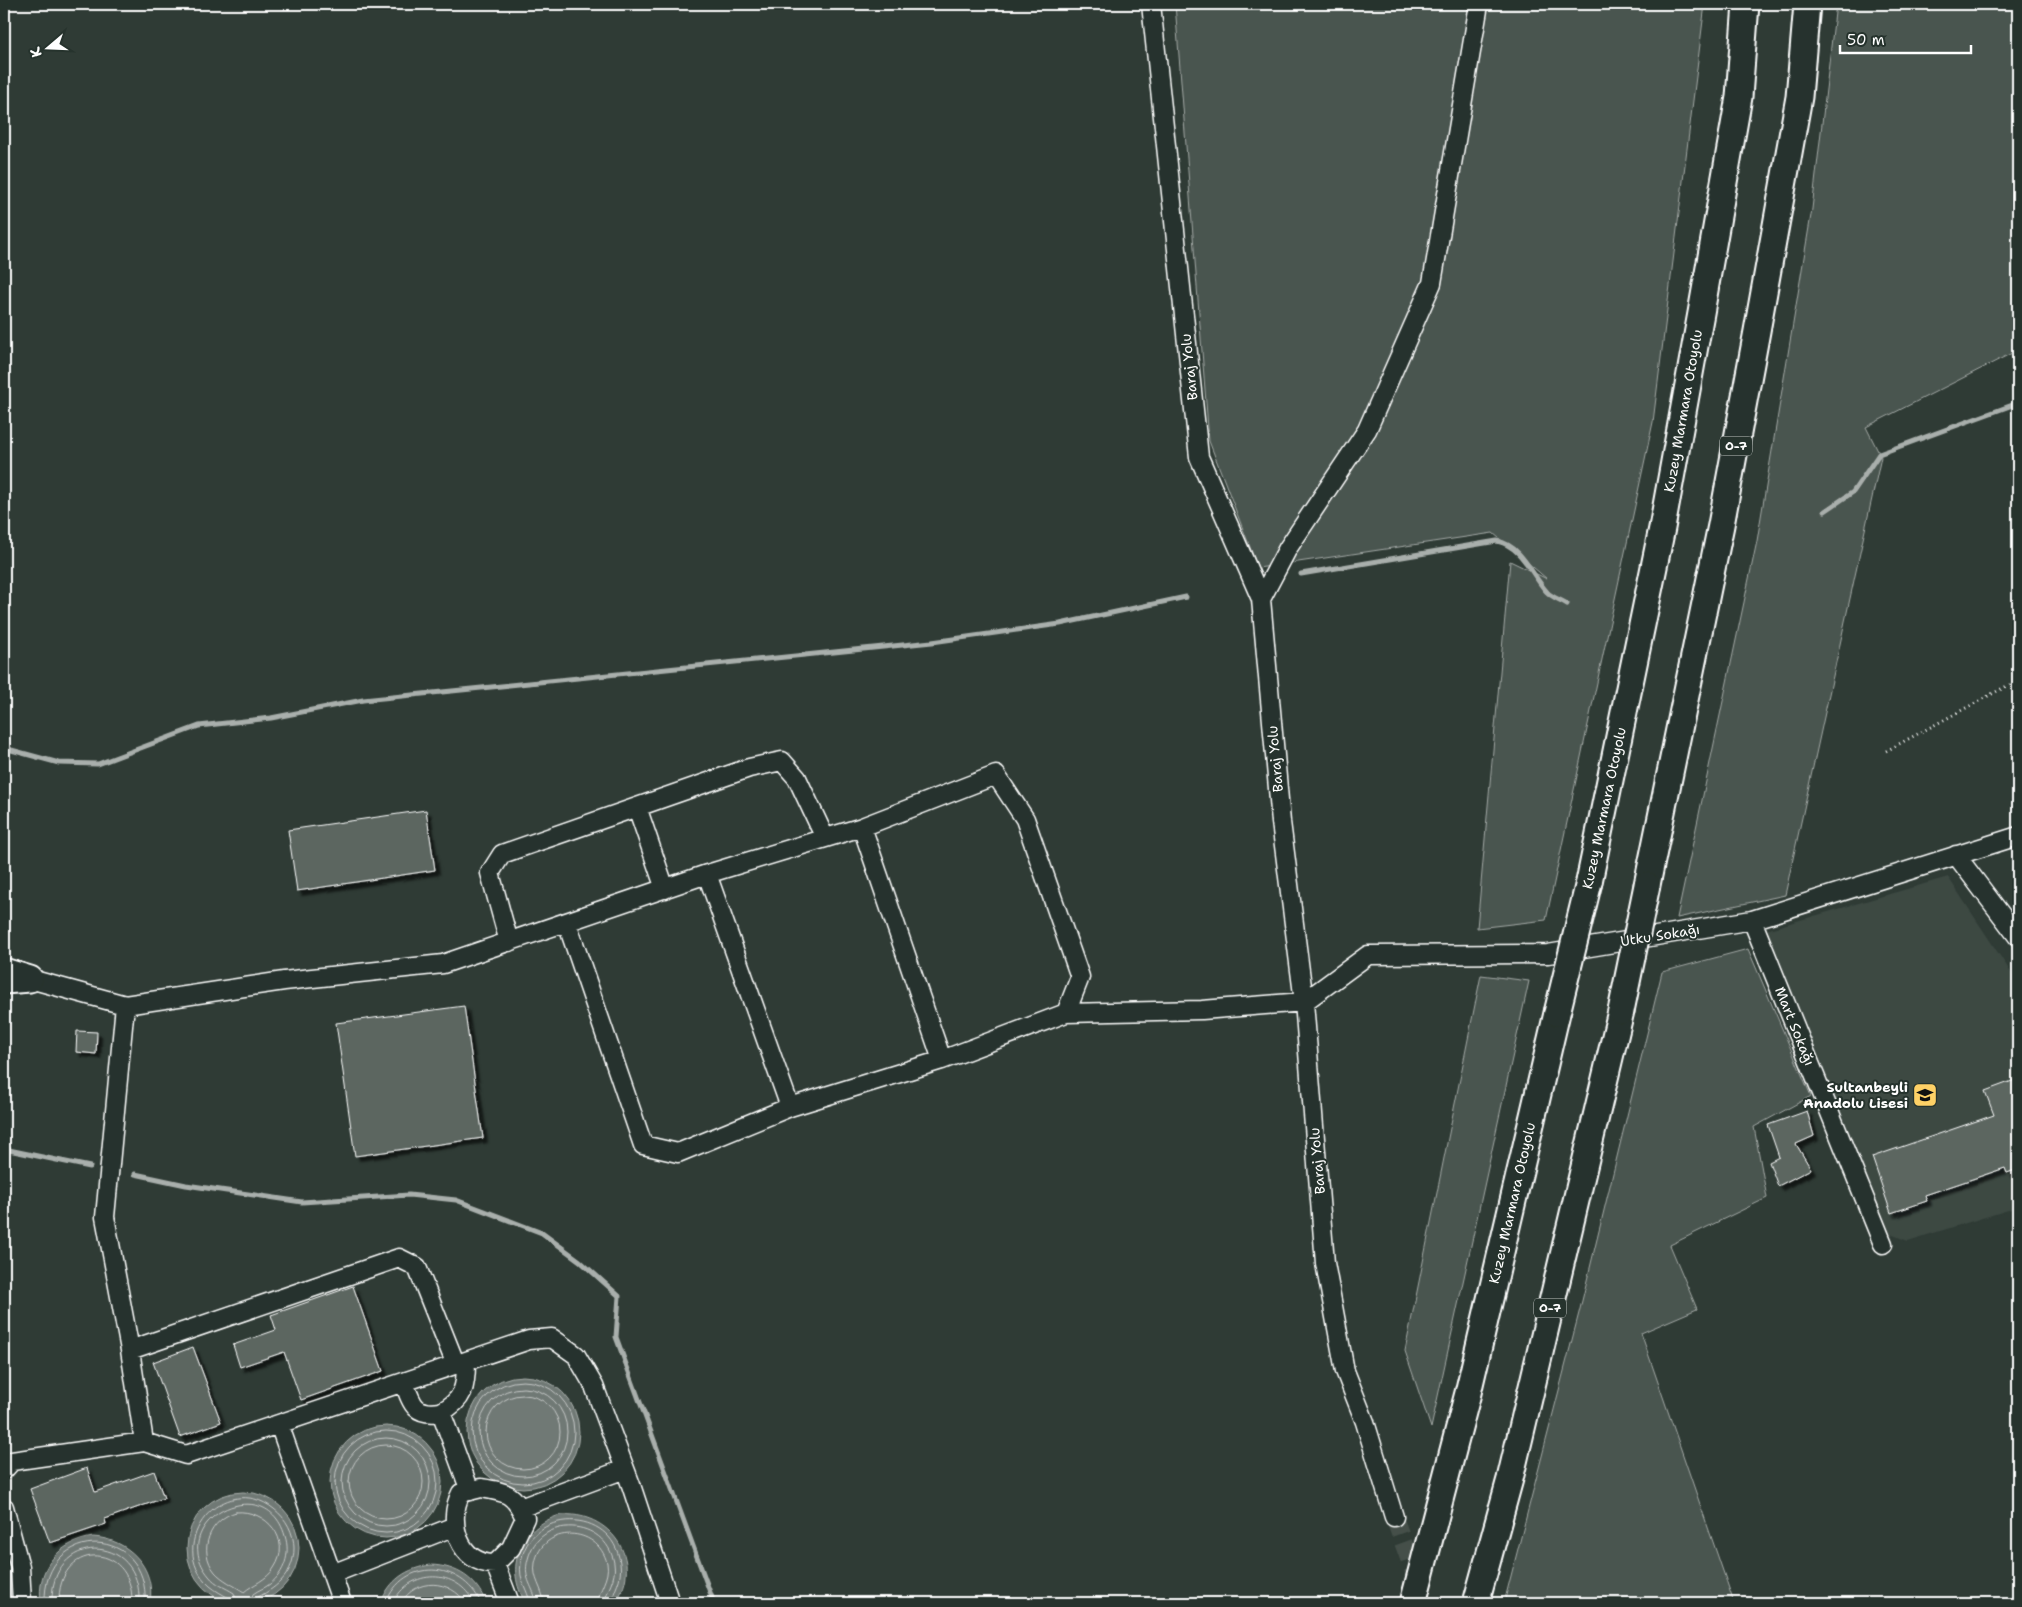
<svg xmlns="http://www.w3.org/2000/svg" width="2022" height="1607" font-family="'Shantell Sans',sans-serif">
  <defs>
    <filter id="shadow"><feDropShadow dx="4.5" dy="4.5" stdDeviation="1" flood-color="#0009"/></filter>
  </defs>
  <rect width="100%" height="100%" fill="#2f3b35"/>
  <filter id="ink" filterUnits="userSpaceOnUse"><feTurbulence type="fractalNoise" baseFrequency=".02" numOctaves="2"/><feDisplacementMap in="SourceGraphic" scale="10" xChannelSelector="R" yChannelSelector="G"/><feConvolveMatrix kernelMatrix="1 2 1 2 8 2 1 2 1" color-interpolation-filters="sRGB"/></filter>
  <g filter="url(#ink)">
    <path fill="#3c4842" d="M1948,877L2018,983V1207L1908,1241L1888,1233L1766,930Z"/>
    <path fill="#4a544f" stroke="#a4aaa7" d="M1175,4H1705L1653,422L1546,920L1477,928L1510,561L1547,579L1493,533L1258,568L1209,441Z
      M1836,4H2018V350L1866,427L1881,457L1785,895L1677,918L1757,541L1812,209Z
      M1748,949L1811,1096L1754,1127L1767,1198L1670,1245L1697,1309L1641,1333L1734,1603H1504L1580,1309L1662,972Z
      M1481,975L1529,981L1431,1428L1405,1351Z"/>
    <path fill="#707975" stroke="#a9afac" d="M467 1432a56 56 0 1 1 112 0a56 56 0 1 1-112 0Z
      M330 1482a56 56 0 1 1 112 0a56 56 0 1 1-112 0Z
      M187 1548a56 56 0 1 1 112 0a56 56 0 1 1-112 0Z
      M560,1515C609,1510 646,1560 615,1603H526C503,1568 520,1527 560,1515Z
      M93,1537C128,1539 156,1567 150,1603H41C36,1568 59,1542 93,1537Z
      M431,1565C457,1566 477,1579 486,1603H381C389,1580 407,1568 431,1565Z"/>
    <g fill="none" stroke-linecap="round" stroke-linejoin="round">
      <path stroke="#c6c9c8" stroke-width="1" d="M472 1432a51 51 0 1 1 102 0a51 51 0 1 1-102 0Z
        M479 1432a44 44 0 1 1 88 0a44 44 0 1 1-88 0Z
        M486 1432a37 37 0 1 1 74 0a37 37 0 1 1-74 0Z
        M335 1482a51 51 0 1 1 102 0a51 51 0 1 1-102 0Z
        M342 1482a44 44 0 1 1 88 0a44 44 0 1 1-88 0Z
        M349 1482a37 37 0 1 1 74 0a37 37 0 1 1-74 0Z
        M236,1512C266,1509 293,1540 274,1568C267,1580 253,1584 244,1592C235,1586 222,1580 215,1572C197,1550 210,1519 236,1512Z
        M45,1603C42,1522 150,1524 145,1603
        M52,1603C49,1530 143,1532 139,1603
        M59,1603C57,1539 134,1541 132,1603
        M231,1603L229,1598C222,1594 216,1591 210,1586C162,1544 224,1469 274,1509C286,1518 294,1533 294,1548C294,1573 278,1587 258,1597L256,1603
        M237,1603L234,1593C225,1587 216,1585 209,1576C164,1522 266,1468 285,1536C291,1554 284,1573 270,1584C265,1588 258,1590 253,1594L250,1603
        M386,1603C403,1557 462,1561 481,1603
        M393,1603C409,1568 458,1568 474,1603
        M401,1603C416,1577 450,1579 466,1603
        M530,1603C528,1589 518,1581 521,1563C528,1507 613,1506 620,1563C623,1581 613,1589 612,1603
        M536,1603C535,1587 522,1580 528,1559C539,1514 606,1517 614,1563C617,1580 606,1589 605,1603
        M544,1603C543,1588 532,1579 535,1563C542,1524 598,1525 607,1563C610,1579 598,1589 598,1603"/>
      <path stroke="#a9afac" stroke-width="5" d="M1825,511L1853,492L1879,454L2018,403
        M1301,574L1497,541C1522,546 1531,574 1547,592C1551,597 1561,600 1567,604
        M4,748L59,763L98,764L199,726L271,718L363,700L932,642L1060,624L1186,597
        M4,1149L90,1167
        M135,1174L186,1185L302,1202L409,1195L456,1200L542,1233L580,1261L619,1296L616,1337L714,1603"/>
    </g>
    <path fill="#5b6661" stroke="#fff" filter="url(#shadow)" d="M426,810L435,870L297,891L288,830Z
      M464,1006L483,1138L355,1156L336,1023Z
      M77,1031L97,1032L96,1054L76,1052Z
      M2015,1080L2018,1090V1169L2007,1173L2005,1168L1925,1195L1927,1201L1891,1213L1872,1157L1994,1115L1985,1091Z
      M1807,1111L1814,1136L1796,1144L1811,1169L1778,1186L1769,1162L1779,1157L1768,1125Z
      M353,1286L383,1371L301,1400L284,1352L240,1367L233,1345L276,1330L271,1315Z
      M193,1347L221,1422L180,1437L153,1362Z
      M87,1468L95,1492L154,1471L164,1498L105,1519L106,1524L50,1543L30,1489Z"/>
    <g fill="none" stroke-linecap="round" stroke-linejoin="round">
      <path stroke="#444f49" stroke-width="18" stroke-dasharray="18 9" stroke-linecap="butt" d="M1394,1517L1419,1586"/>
      <defs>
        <path id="minor" d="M1151,4L1199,457L1261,599L1281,822L1304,1002L1325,1263L1345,1371L1365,1422L1394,1517
          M1261,599L1288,548L1367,430L1432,283L1479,4
          M637,807L665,889
          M862,827L996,775L1025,819L1080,977L1066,1013L942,1060
          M1956,855L2018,937
          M707,874L862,827L942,1060L790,1107
          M1752,920L1883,1244
          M509,942L490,873L502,854L749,768L782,761L797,778L825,838
          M30,979L125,1005L105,1217L130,1350L144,1442
          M125,1005L284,981L443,964L707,874L790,1107L678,1153L643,1145L567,923
          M1066,1013L1202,1010L1304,1002L1368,955L1548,954L1752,920L2018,836
          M130,1350L399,1258L417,1267L456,1365
          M404,1382C412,1405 415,1416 441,1412L470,1491
          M441,1412C464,1400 466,1387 466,1362
          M279,1424L342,1603
          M4,1470L12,1461L144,1442L186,1455L529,1340L552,1338L576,1355L594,1386L631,1485L670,1603
          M481,1488C506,1492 514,1493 525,1518L511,1548L495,1564C459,1564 446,1522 461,1493Z
          M4,1507L20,1567L22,1603
          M520,1508L625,1469
          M495,1564L510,1603
          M332,1574L455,1526"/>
        <path id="highway" d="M1589,882L1662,528L1701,313L1739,97L1746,4
          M1647,885L1721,525L1757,331L1799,97L1807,4
          M4,971L30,979L4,981
          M1413,1603L1468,1393L1557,1013
          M1476,1603L1510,1479L1621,1011"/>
      </defs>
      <use href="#minor" stroke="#fff" stroke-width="21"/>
      <use href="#highway" stroke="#fff" stroke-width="29"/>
      <path stroke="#fff" stroke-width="3" stroke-dasharray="1 4" stroke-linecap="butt" d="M1886,751L2018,680"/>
      <use href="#minor" stroke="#26332d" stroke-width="18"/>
      <use href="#highway" stroke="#26332d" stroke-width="25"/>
      <defs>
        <path id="highway-bridge" d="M1621,1011L1647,885
          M1557,1013L1589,882"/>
      </defs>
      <use href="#highway-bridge" stroke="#fff" stroke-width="29" stroke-linecap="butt"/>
      <use href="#highway-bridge" stroke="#26332d" stroke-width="25"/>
    </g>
  </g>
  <defs>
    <symbol id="school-square" viewBox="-11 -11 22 22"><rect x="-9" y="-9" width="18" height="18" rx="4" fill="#ffd166" stroke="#26332d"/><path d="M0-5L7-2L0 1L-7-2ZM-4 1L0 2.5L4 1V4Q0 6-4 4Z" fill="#111"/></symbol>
  </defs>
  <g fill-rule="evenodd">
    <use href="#school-square" x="1911" y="1081" width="28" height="28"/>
  </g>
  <g text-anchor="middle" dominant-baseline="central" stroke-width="4" stroke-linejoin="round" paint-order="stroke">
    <g fill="#26332d" stroke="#bec2c0" stroke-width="1">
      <rect x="1720" y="436.5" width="32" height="19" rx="4"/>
      <rect x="1534" y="1298.5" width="32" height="19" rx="4"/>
    </g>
    <g font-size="12" font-weight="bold" fill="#fff">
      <text x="1736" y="446">O-7</text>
      <text x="1550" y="1308">O-7</text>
    </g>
    <g font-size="14" fill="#fff" stroke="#26332d">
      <text transform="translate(1189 367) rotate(-96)">Baraj Yolu</text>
      <text transform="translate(1683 411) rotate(-80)">Kuzey Marmara Otoyolu</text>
      <text transform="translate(1275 759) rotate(-95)">Baraj Yolu</text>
      <text transform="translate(1604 808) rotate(-78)">Kuzey Marmara Otoyolu</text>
      <text transform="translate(1660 935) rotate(-9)">Utku Sokağı</text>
      <text transform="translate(1795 1026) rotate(68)">Mart Sokağı</text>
      <text transform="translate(1317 1161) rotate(-95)">Baraj Yolu</text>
      <text transform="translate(1512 1203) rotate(-77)">Kuzey Marmara Otoyolu</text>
    </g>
    <g font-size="14" font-weight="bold" fill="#fff" stroke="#26332d" text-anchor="end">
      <text x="1908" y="1087">Sultanbeyli<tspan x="1908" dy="16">Anadolu Lisesi</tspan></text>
    </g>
  </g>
  <rect width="2022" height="1607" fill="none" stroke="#26332d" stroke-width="20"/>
  <rect x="10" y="10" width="2002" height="1587" fill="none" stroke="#fff" stroke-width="2" filter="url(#ink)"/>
  <g transform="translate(48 48) rotate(251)" stroke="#26332d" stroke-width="4" paint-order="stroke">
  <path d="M0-4L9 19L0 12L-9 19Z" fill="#ffffff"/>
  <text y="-8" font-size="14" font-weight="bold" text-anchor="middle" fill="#ffffff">K</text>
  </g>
  <path d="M1840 45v8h131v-8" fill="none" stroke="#ffffff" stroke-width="2.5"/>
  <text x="1847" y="45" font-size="15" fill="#ffffff" stroke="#26332d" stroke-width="4" paint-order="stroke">50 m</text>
</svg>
